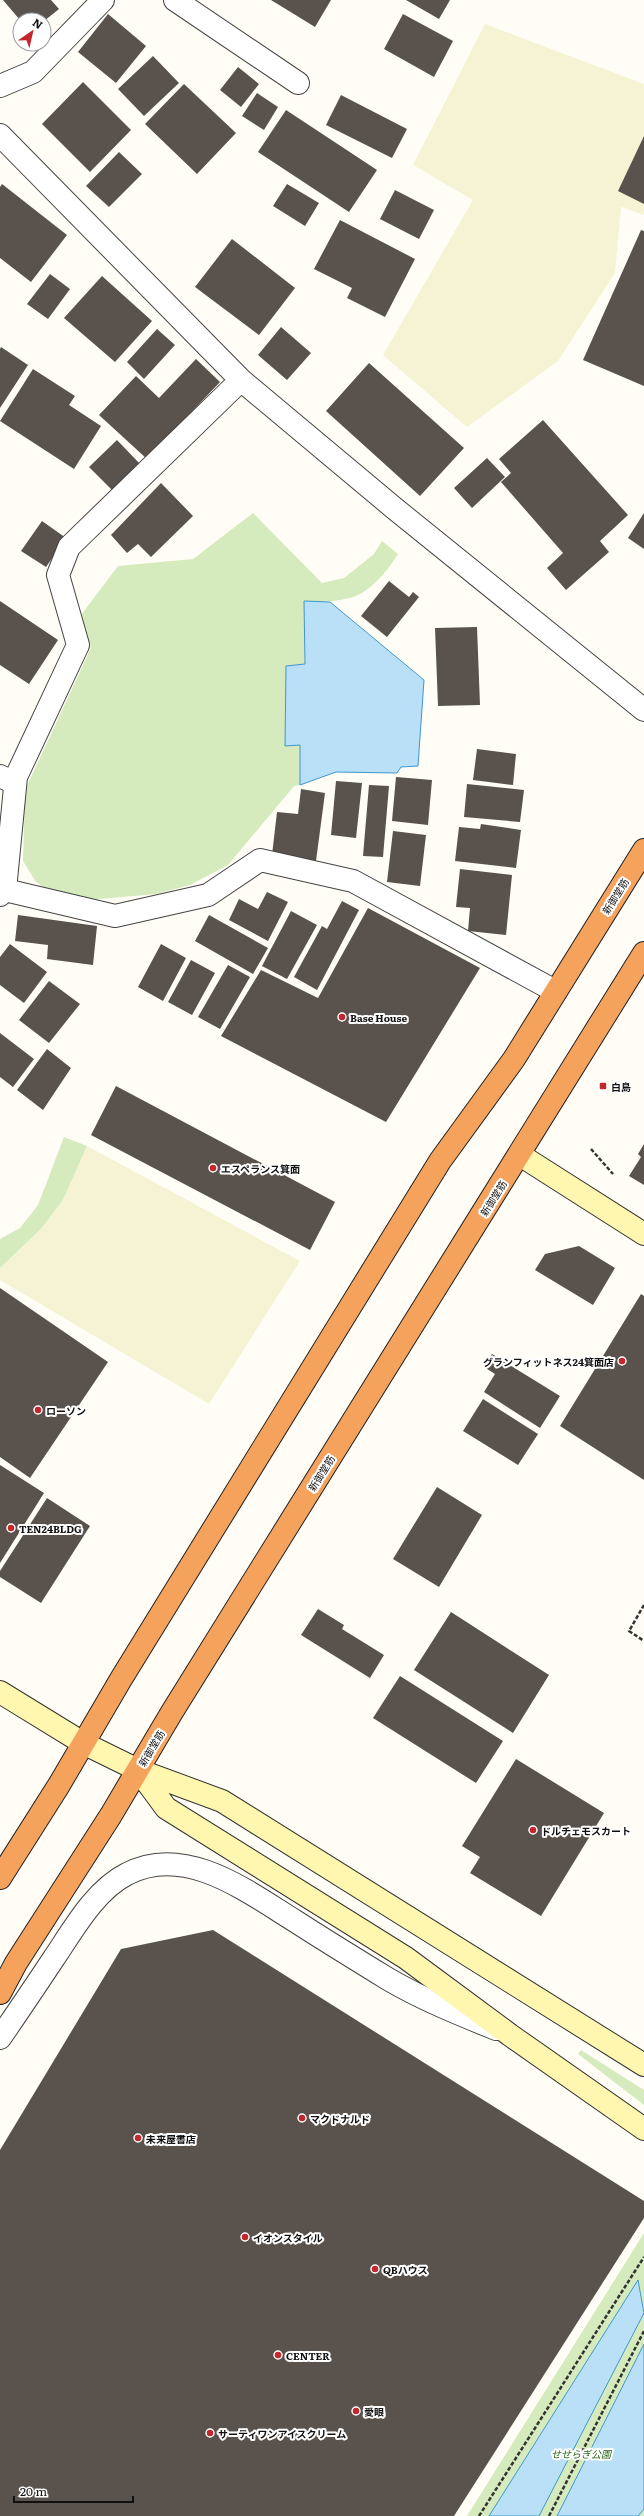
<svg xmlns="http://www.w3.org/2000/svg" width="644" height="2516" font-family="Literata,'Noto Sans JP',serif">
  <rect width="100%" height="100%" fill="#fffdf5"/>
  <path fill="#f6f3d4" d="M485,24L644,84V215L621,207L615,273L558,361L467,427L383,355L473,200L413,165Z
    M87,1146L300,1261L209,1404L0,1280V1268L40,1230L63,1200Z"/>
  <path fill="#d5ebbd" d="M253,513L322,583L344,578L374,554L382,541L398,554C390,567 376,585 362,593C347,602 320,602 304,602L305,664L286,666L285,745H300V785L294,786L228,865L190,885L156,894L88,900L57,896L36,882L23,861L25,790L91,648L78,619L118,566L193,559Z
    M64,1137L87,1146L63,1200L40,1230L0,1268V1239L20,1228L38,1205Z
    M581,2050L644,2090V2105L578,2054Z
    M644,2233V2516H467Z"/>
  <path fill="#b9e0f7" stroke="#3f96cf" d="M304,601L330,602L424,680L418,766L401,767L397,773L336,772L300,785V745L285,746L286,666L305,664Z
    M638,2280L644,2313L539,2516H489Z
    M644,2344V2509L638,2516H557Z"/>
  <path fill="#5a524d" d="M3,0H51L59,9L44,21L20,20Z
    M271,0H331L315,27Z
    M406,0H450L439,19Z
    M108,14L146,46L116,83L78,52Z
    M403,14L453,41L434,77L384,49Z
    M153,56L179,83L144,116L118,89Z
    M238,67L259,84L241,107L220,90Z
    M83,82L131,130L90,172L42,124Z
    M184,84L236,133L197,174L145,124Z
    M257,93L278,107L264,130L242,116Z
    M341,95L407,129L392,158L326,125Z
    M286,110L377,170L349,212L258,152Z
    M644,136V204L618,191Z
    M119,152L142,174L109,207L86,186Z
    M2,184L67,235L31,282L0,258V187Z
    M287,184L319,203L305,226L273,206Z
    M395,190L434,210L419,239L380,219Z
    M340,220L415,259L385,317L347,298L352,288L314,269Z
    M641,230L644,231V386L583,360Z
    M232,239L295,288L259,335L195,287Z
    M50,274L70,289L48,319L27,304Z
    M102,276L152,321L115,362L64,318Z
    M281,327L311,353L287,380L258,355Z
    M157,329L175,345L144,379L127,362Z
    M1,347L28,365L0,408V349Z
    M196,359L220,382L147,459L99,415L136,376L159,398Z
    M369,363L464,448L420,496L326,411Z
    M33,369L75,396L69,405L101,426L74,469L0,421Z
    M543,420L628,515L600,541L609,552L566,590L547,568L563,553L501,482L511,473L499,459Z
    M117,440L141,465L113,491L89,467Z
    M487,458L505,477L472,508L454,488Z
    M161,483L193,516L151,557L138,544L127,553L111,535Z
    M644,513V549L628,538Z
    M42,521L66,538L46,567L21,551Z
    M389,581L409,597L413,592L419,597L387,637L361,616Z
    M0,601L58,640L29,684L0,665Z
    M477,627L480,705L438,706L435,628Z
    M477,749L516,754L513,785L473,780Z
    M396,777L432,780L428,825L392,821Z
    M336,781L362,783L356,838L331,835Z
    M467,784L524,790L520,822L464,817Z
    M369,785L389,786L383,857L363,856Z
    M301,789L325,793L316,861L272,855L277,812L298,814Z
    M481,824L521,830L516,868L455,861L459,827L480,829Z
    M393,831L426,835L420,886L387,882Z
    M460,869L512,875L506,935L468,931L470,908L456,907Z
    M267,892L288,902L268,941L229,920L239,899L258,909Z
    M342,901L359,910L317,990L294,977L322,926L327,929Z
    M368,908L480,968L386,1122L221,1036L261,970L318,998Z
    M291,911L317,925L287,979L262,966Z
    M18,915L97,926L93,965L47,959L48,945L15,941Z
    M209,915L268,948L253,974L195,941Z
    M10,944L47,972L24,1003L0,985V957Z
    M161,944L186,958L163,1001L138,987Z
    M191,960L215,973L192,1015L168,1002Z
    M228,965L250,977L220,1029L198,1017Z
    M49,981L80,1004L49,1043L19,1020Z
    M0,1033L34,1059L13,1087L0,1077Z
    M47,1049L71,1068L43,1110L17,1090Z
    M116,1086L335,1202L310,1250L91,1135Z
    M644,1144V1185L629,1176L641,1157L638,1154Z
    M579,1246L615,1268L593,1305L535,1270L545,1254Z
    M0,1288L108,1362L30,1478L0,1457Z
    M641,1294L644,1296V1480L560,1426Z
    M492,1354L560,1396L540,1428L484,1392L495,1374L484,1367Z
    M483,1399L538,1434L518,1465L463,1431Z
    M0,1465L44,1493L0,1563Z
    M437,1487L482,1515L439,1587L393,1559Z
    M47,1498L90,1526L41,1603L0,1577V1571Z
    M318,1609L344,1625L342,1629L384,1655L370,1678L301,1635Z
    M451,1612L549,1675L513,1733L414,1670Z
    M400,1676L503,1741L476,1783L373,1718Z
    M516,1759L604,1813L541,1916L470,1873L480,1857L462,1846Z
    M213,1930L644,2201V2218L454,2516H0V2150L121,1949Z"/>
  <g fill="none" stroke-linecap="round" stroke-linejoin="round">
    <defs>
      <path id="lane" d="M0,776L15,783"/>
      <path id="street" d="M175,0L298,83
        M0,86L33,72L103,0
        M0,135L241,380L394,508L644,710
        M5,890L115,916L208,895L260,860L353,881L555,991
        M0,895L5,890L16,777L78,645L58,575L69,547L241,380
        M0,2038C18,2012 36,1985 54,1958C73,1930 95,1890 127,1874C185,1843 248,1892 295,1921C326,1941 357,1960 388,1979C422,1999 459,2014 496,2029"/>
      <path id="secondary" d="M520,1155L644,1234
        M0,1692L83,1743L138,1770L222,1801L644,2065
        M138,1770L166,1808L406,1958L510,2035L644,2129"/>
      <path id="highway" d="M0,1878L59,1785L121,1679L440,1161L514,1059L644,850
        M0,1993L16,1963L111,1815L172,1712L644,953"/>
    </defs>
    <use href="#lane" stroke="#444" stroke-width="24"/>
    <use href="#street" stroke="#444" stroke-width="24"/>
    <use href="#secondary" stroke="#333" stroke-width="24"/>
    <use href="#highway" stroke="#222" stroke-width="24"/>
    <path stroke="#333" stroke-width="2.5" stroke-dasharray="4 2" stroke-linecap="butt" d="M591,1149L613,1174
      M644,1605L629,1631L644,1641
      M479,2516L644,2257
      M549,2516L644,2331"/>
    <use href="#lane" stroke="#fff" stroke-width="22"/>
    <use href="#street" stroke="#fff" stroke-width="22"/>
    <use href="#secondary" stroke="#fff6b0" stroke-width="22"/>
    <use href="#highway" stroke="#f5a25d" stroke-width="22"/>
  </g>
  <g fill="#c4262e" stroke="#fff" stroke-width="1.5">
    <circle cx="342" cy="1017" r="4"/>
    <rect x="599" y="1082" width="8" height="8" rx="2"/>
    <circle cx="213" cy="1168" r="4"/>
    <circle cx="622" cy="1361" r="4"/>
    <circle cx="38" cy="1410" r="4"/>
    <circle cx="11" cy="1528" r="4"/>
    <circle cx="533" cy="1830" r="4"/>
    <circle cx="302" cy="2118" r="4"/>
    <circle cx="138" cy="2138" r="4"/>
    <circle cx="245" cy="2237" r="4"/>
    <circle cx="375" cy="2269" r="4"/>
    <circle cx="278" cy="2355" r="4"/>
    <circle cx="356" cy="2411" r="4"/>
    <circle cx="210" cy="2433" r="4"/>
  </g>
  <g text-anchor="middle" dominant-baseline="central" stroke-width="4" stroke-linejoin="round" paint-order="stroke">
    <g font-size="10" fill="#111" stroke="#fff">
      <text transform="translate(615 896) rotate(-58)">新御堂筋</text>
      <text transform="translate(493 1198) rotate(-58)">新御堂筋</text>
      <text transform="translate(321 1473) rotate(-58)">新御堂筋</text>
      <text transform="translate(151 1748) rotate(-59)">新御堂筋</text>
    </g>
    <g font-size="10" font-weight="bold" fill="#111" stroke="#fff" text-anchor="start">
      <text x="350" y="1017">Base House</text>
      <text x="611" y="1086">白島</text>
      <text x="221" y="1168">エスペランス箕面</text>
      <text x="614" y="1361" text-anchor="end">グランフィットネス24箕面店</text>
      <text x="46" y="1410">ローソン</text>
      <text x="19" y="1528">TEN24BLDG</text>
      <text x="541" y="1830">ドルチェモスカート</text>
      <text x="310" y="2118">マクドナルド</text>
      <text x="146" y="2138">未来屋書店</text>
      <text x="253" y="2237">イオンスタイル</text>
      <text x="383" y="2269">QBハウス</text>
      <text x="286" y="2355">CENTER</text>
      <text x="364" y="2411">愛眼</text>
      <text x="218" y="2433">サーティワンアイスクリーム</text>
    </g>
    <g font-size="10" font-style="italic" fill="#2f6b1f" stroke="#fff">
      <text x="581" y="2453">せせらぎ公園</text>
    </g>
  </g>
  <g transform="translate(32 32) rotate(34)"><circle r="19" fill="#ffffff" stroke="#a0a0a0"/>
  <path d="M0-3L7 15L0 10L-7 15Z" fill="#c4262e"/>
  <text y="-6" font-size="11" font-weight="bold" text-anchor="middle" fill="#111111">N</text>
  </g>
  <path d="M14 2496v6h119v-6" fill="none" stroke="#111111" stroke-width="2"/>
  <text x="20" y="2496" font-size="12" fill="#111111" stroke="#ffffff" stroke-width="3" paint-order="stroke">20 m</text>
</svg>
